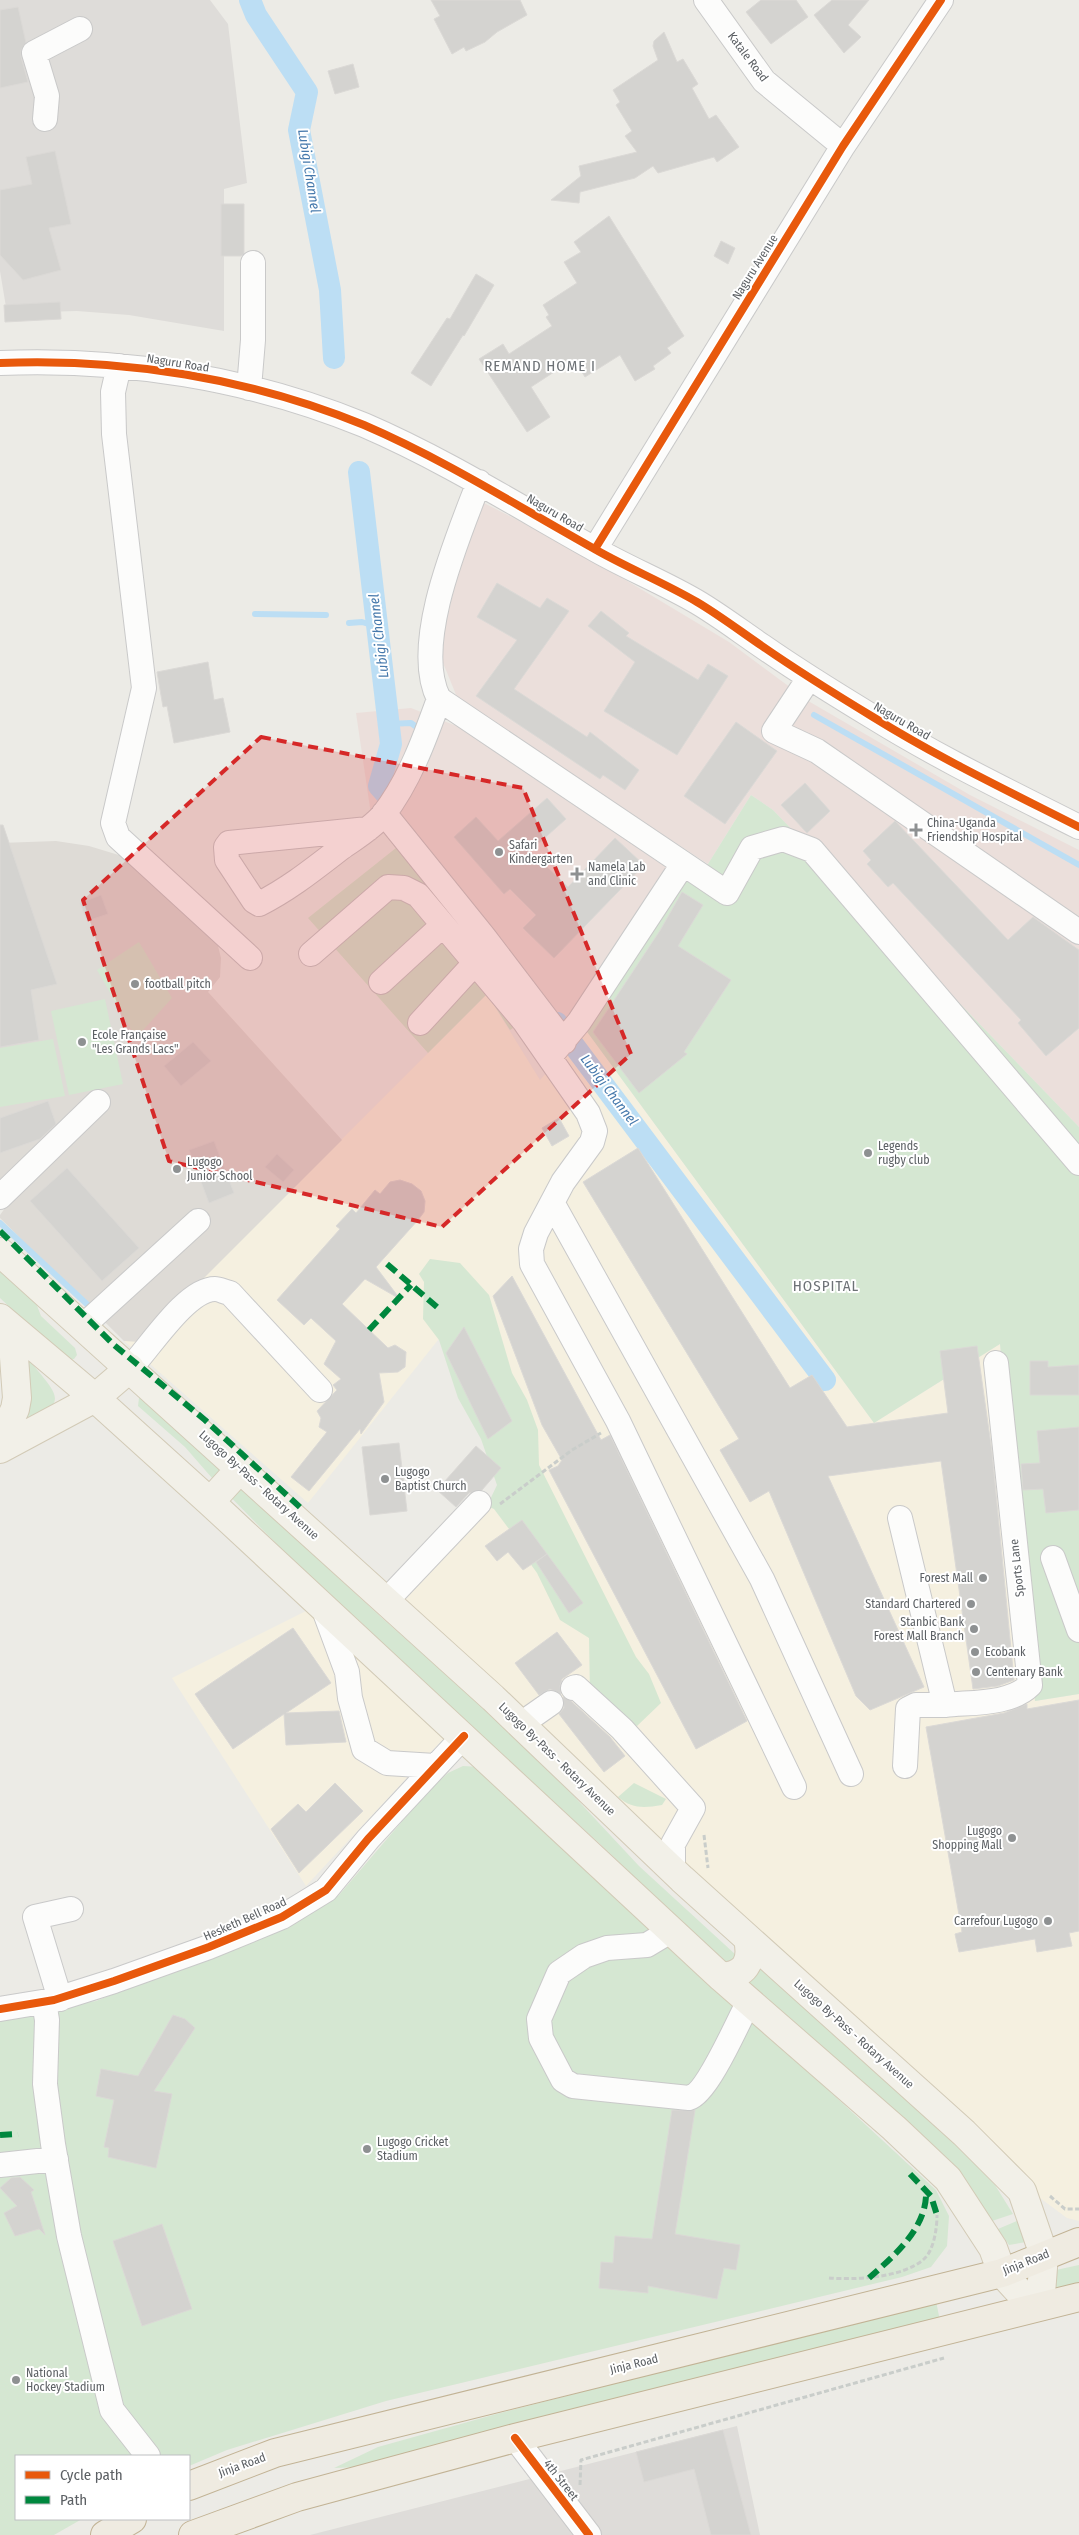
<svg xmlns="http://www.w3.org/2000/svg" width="1079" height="2535" font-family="'Fira Sans Condensed',sans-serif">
  <rect width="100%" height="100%" fill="#ecebe6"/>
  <path fill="#f5f0e0" d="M487,994L540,1080L585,1029L874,1423L1000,1344L1035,1701L1079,1694V2221L1067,2218L1040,2198L405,1598L400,1597L487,1506L511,1476L462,1310L308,1503L124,1341H140Z
    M306,1611L443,1739L306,1886L172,1678Z"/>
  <path fill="#dedcd9" d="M0,0H210L228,24L247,183L224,189V331L129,315L77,311L7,313L0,271Z
    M737,2426L760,2535H310Z"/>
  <path fill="#dedbd6" d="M56,841L89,846L122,856L208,934L218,946L221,958L220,977L208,992L342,1140L140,1342L124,1341L0,1218V1215L16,1193L0,1184V843Z"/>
  <path fill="#ebdfdb" d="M482,502L574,549L729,642L810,702L970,795L1079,850V1127L773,810L751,795L708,864L459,702L439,653L462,555Z
    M411,708L464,729L668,867L551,1044L401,844L372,821L356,713Z"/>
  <path fill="#d5e7d2" d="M751,795L773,810L1079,1127V1694L1035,1701L1000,1344L874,1423L585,1029L682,877L708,864Z
    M401,844L533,1015L510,1030L487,994L428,1053L308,918Z
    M139,942L172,998L136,1038L97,970Z
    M105,999L123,1084L69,1095L51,1011Z
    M53,1039L65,1096L0,1107V1048Z
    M430,1259L460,1263L489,1295L512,1373L527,1400L538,1430L539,1465L636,1657L649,1674L661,1703L637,1726L613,1720L590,1695L589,1638L560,1620L537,1573L512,1538L509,1529L494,1509L487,1506L497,1485L481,1439L458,1398L439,1340L423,1319L424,1282L419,1274Z
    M0,1269L36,1303L41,1316L75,1348L77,1355L74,1359L66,1360L0,1298Z
    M27,1358C67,1405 65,1400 15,1431L30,1405Z
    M139,1398H143L382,1618L529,1748L639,1866L736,1955L734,1961L726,1964L599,1843L394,1657L362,1623L305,1573L212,1478L185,1447L138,1406Z
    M463,1766L480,1767L936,2190L949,2216L947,2246L931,2267L902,2277L386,2401L227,2450L189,2466V2456H16V2519H82L54,2535H0V2018L96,2001L289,1924L339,1895L428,1791L448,1773Z
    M634,1783L666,1799L662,1805C644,1808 632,1809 618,1797Z
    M759,1962L914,2100L995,2185L1013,2214L992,2221L969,2190L746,1983L753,1979Z
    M1019,2220L1026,2242L1009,2245L998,2229Z
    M1079,2265V2285L1056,2288L1052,2280L1056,2270Z
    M936,2301L940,2321L363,2467L334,2468L378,2447L500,2413Z"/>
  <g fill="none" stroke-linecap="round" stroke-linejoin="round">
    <path stroke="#bcdef4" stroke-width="6" d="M255,614L326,615
      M349,623L362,622L378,627
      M814,715L1079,865
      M388,724L411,723L422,731
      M0,1223L91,1308"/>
    <path stroke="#bcdef4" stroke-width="22" d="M250,0L256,15L307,92L299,130L330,290L334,358
      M359,472L391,744L379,786L387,795
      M557,1023L825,1380"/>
  </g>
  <path fill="#d4d3d0" stroke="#dbd9d6" d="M431,0H520L527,15L497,32L485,42L466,51L464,47L452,54L434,19L440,16Z
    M761,0H796L808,17L771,44L746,12Z
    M832,0H869L848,25L861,37L844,53L814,15Z
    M18,7L26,43L21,50V57L28,82L0,88V10Z
    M664,32L677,62L683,59L698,84L692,88L709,119L716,115L739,147L717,162L714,157L658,173L653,166L635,178L580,192L579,203L551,200L581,176L579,166L637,152L625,136L632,131L616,105L620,102L613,90L658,60L653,46L654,41Z
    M353,64L359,87L335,94L328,71Z
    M55,151L71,224L49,228L61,270L23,280L0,255V190L32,184L26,157Z
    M221,204H244V254L241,256H221Z
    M609,216L684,336L667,348L671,353L653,366L655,369L635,381L620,355L585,377L574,359L531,387L550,417L527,432L479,359L503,344L509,354L552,326L546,317L549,315L543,305L577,283L564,262L581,252L574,242Z
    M721,241L735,248L728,264L714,256Z
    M476,274L494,285L464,336L463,335L431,386L411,373L447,318L450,319Z
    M60,302L61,319L5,322L4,305Z
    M497,583L540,608L547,598L569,611L514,689L587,737L590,732L639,770L625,790L603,775L600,779L476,696L517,640L477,617Z
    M601,611L629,633L626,636L698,680L708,664L728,676L677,755L604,711L635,662L588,626Z
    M208,662L214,700L223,698L230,732L174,743L167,706L163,707L157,672Z
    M736,722L777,751L725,824L684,796Z
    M805,783L830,811L807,833L781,805Z
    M547,798L566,819L530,851L568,887L615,838L644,865L554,958L523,928L536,915L510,889L504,894L454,837L476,817L498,841Z
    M895,821L1008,940L1033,917L1079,950V1028L1046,1056L1018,1023L1021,1020L893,883L888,887L867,864L871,860L863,851Z
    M0,825H3L57,984L31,990L39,1040L0,1047Z
    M682,892L703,905L678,946L731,980L684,1052L687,1054L639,1093L593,1032L661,929Z
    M101,895L108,914L87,921L80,903Z
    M193,1042L211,1061L181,1086L164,1066Z
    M48,1101L56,1124L40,1139L0,1153V1118Z
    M559,1118L569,1136L552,1146L542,1128Z
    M214,1141L234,1193L209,1203L189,1150Z
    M638,1148L790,1388L812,1375L847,1427L948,1413L940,1351L977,1346L992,1452L1014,1680L998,1686L973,1689L941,1461L828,1476L924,1687L870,1710L856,1696L769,1491L750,1502L720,1450L739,1439L583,1182Z
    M277,1154L294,1170L283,1182L265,1167Z
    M67,1168L139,1248L102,1281L30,1201Z
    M400,1180L412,1184L421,1191L425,1201L424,1212L418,1220L376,1267L400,1299L365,1279L342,1304L388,1348L395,1345L406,1352L405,1367L398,1372L379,1373L384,1402L361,1434L360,1429L309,1491L291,1477L327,1432L319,1427L321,1418L317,1411L337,1390L333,1385L341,1379L324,1364L336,1341L311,1318L304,1325L277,1300L340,1229L336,1226L352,1209L356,1213L375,1190L380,1194L390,1182Z
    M512,1276L601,1440L610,1435L747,1721L696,1749L549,1470L558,1466L562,1460L542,1425L493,1296Z
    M464,1327L512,1421L488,1439L446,1353Z
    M1030,1361H1048V1367L1079,1365V1395H1030Z
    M1079,1427V1510L1046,1513L1043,1489L1023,1490L1021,1464L1040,1463L1037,1431Z
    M399,1443L407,1511L370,1515L362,1447Z
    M476,1446L501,1468L482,1490L469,1493L456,1507L437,1490Z
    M522,1520L547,1554L523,1570L508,1552L497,1561L485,1546Z
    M547,1554L583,1603L569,1613L536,1562Z
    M293,1628L331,1683L286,1713L339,1711L346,1742L286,1745L284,1714L233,1749L195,1694Z
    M557,1632L582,1665L562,1679L560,1686L561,1694L550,1689L539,1695L515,1663Z
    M563,1697L571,1701L610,1737L625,1756L604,1772L559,1714L564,1708Z
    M1079,1700V1931L1069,1933L1072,1946L1037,1952L1035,1939L959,1952L955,1934L962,1932L926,1727L1004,1713L1027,1704V1709Z
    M335,1783L363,1811L299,1873L271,1829L298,1804L306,1812Z
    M173,2015L185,2019L195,2028L154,2091L172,2094L156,2168L108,2157L109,2148L104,2147L114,2100L96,2096L101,2069L138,2076Z
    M672,2110H695L675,2234L740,2245L736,2270L724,2268L717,2299L648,2286V2293L599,2288L601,2262L613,2263L615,2236L652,2239Z
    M20,2177L34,2190L31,2192L45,2235L39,2229L15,2236L4,2213L17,2206L0,2188L11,2178Z
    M162,2224L192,2309L142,2326L113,2241Z
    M723,2430L751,2535H711L694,2469L644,2482L636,2452Z"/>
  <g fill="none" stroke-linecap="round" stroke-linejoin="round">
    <defs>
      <path id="minor" d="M706,0L764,81L843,146
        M45,119L47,96L34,53L80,29
        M0,363C123,358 250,378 364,425C443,459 516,505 591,547C625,567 663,582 697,602C719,615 740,631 762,646C798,671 835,694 873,717C939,758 1010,792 1079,827
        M119,366L113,392L114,434L144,688L113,823L118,837L250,958
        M249,388L253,340V263
        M479,482C458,537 411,645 439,699L727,893L752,848L783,839L812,850L1079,1163
        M595,549L843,146L941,0
        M809,678L774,731L817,751L1079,932
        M384,813L484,937L564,1042
        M368,829L229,843L226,847L227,860L254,901L259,904C289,889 315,868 341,848C355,838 372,828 383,815C409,782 425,738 439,699
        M311,954L388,887L404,888L418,895L524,1021L588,1113L595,1131L592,1142L563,1182L536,1233L531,1249L532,1264L618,1421L794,1787
        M381,982L443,925
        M420,1023L475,963
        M553,1053L579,1022L683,864
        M0,1197L98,1102
        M553,1204L762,1579L851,1774
        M83,1326L198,1221
        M130,1368C149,1349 186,1289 215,1289C219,1289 225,1292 230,1293L320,1390
        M900,1518L945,1705H916L908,1709L905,1766
        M1053,1558L1079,1630
        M386,1601L479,1503
        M323,1607L347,1672L350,1698L364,1749L387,1763L435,1766
        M573,1688L576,1687L622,1729L693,1808L673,1844V1871
        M945,1705C972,1702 1010,1705 1030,1685L996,1363
        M521,1724L551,1703
        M672,1930L647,1945L607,1948L584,1956L559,1973L539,2019L541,2038L563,2080L573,2086L689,2098C707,2094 739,2020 749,2001
        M60,1999L35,1917L71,1909
        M44,2002L47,2020L45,2084L53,2144L69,2236L112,2410L148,2456
        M0,2009L54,2000L114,1981L209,1947L282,1917L326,1890L368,1839L464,1736
        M0,2165L56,2159
        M515,2438L589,2535"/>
      <path id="major" d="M0,1252L493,1698L682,1879L964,2133L1022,2191L1044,2255L1040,2306
        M0,1318L95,1398L210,1502L721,1977L894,2128L948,2179L993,2248L1002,2273L1033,2307
        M0,1441L15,1409L17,1398L12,1330
        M0,1449L95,1398L130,1368
        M210,1502L240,1469
        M721,1977C745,1975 753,1963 748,1939"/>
      <path id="highway" d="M189,2486L275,2453L1002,2273L1079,2242
        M105,2535L132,2519
        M193,2535L297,2497L515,2438L1079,2297"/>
    </defs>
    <use href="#minor" stroke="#c9c9c9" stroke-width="26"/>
    <use href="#major" stroke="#d2cab6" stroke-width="30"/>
    <use href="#highway" stroke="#c2b395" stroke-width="30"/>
    <path stroke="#c9cdca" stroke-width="3" stroke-dasharray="5 2.5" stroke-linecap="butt" d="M500,1504L572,1450L601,1433
      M704,1835L708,1868
      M1050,2196L1065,2209H1079
      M829,2278C855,2280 903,2278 924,2259C934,2250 937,2228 937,2215
      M580,2485L581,2460L944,2358"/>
    <use href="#minor" stroke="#fcfcfb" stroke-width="24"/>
    <use href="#major" stroke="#f2f0e8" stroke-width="28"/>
    <use href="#highway" stroke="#efebe1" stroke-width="28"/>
    <path stroke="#00873e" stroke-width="6" stroke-dasharray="12 6" stroke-linecap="butt" d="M0,1231L114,1345L205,1420L303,1510
      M387,1264L437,1307
      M369,1330L411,1285
      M0,2135L18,2134
      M910,2174L931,2196L937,2215
      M869,2278C895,2255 928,2227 926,2190"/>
    <defs>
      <path id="cycleway" d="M0,363C123,358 250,378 364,425C443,459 516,505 591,547C625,567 663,582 697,602C719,615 740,631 762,646C798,671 835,694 873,717C939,758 1010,792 1079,827
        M595,549L843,146L941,0
        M0,2009L54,2000L114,1981L209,1947L282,1917L326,1890L368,1839L464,1736
        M515,2438L589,2535"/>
    </defs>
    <use href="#cycleway" stroke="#fff" stroke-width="11"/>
    <use href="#cycleway" stroke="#e8590c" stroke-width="8"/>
  </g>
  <path fill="#d62828" fill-opacity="0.2" stroke="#d62828" stroke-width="4" stroke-dasharray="10 6" stroke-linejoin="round" d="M261,737L523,788L631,1054L442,1227L169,1161L83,900Z"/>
  <g fill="#8e9192" stroke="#fff" stroke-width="2">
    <path d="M913.5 822.5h5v5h5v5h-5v5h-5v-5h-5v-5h5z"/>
    <circle cx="499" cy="852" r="5"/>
    <path d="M574.5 866.5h5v5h5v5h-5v5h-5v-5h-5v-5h5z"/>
    <circle cx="135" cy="984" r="5"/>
    <circle cx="82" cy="1042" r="5"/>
    <circle cx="868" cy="1153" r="5"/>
    <circle cx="177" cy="1169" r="5"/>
    <circle cx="385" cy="1479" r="5"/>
    <circle cx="983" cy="1578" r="5"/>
    <circle cx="971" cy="1604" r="5"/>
    <circle cx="974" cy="1629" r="5"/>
    <circle cx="975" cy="1652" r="5"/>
    <circle cx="976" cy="1672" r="5"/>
    <circle cx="1012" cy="1838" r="5"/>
    <circle cx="1048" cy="1921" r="5"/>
    <circle cx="367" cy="2149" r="5"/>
    <circle cx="16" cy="2380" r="5"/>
  </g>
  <g text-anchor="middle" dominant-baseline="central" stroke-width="4" stroke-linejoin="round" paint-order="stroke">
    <g font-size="12" fill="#5c6064" stroke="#fff">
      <text transform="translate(748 57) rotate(53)">Katale Road</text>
      <text transform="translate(755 267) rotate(-58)">Naguru Avenue</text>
      <text transform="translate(178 363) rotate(9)">Naguru Road</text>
      <text transform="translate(555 513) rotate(30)">Naguru Road</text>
      <text transform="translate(902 721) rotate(30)">Naguru Road</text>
      <text transform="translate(259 1485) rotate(42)">Lugogo By-Pass - Rotary Avenue</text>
      <text transform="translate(1017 1568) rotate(-96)">Sports Lane</text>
      <text transform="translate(557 1759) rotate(44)">Lugogo By-Pass - Rotary Avenue</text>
      <text transform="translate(245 1919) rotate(-24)">Hesketh Bell Road</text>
      <text transform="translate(854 2034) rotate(42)">Lugogo By-Pass - Rotary Avenue</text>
      <text transform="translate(1026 2262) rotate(-22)">Jinja Road</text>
      <text transform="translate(634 2364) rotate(-14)">Jinja Road</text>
      <text transform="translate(242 2465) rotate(-20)">Jinja Road</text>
      <text transform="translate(561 2480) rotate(52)">4th Street</text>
    </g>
    <g font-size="12" fill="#5c6064" stroke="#fff" text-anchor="start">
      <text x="927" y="823">China-Uganda<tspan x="927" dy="14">Friendship Hospital</tspan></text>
      <text x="509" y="845">Safari<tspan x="509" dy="14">Kindergarten</tspan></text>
      <text x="588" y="867">Namela Lab<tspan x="588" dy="14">and Clinic</tspan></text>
      <text x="145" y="984">football pitch</text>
      <text x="92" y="1035">Ecole Française<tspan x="92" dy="14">"Les Grands Lacs"</tspan></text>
      <text x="878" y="1146">Legends<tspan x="878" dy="14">rugby club</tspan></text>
      <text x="187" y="1162">Lugogo<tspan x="187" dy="14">Junior School</tspan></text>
      <text x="395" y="1472">Lugogo<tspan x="395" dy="14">Baptist Church</tspan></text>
      <text x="973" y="1578" text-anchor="end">Forest Mall</text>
      <text x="961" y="1604" text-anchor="end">Standard Chartered</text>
      <text x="964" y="1622" text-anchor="end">Stanbic Bank<tspan x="964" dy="14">Forest Mall Branch</tspan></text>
      <text x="985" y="1652">Ecobank</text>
      <text x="986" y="1672">Centenary Bank</text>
      <text x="1002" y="1831" text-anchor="end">Lugogo<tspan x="1002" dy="14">Shopping Mall</tspan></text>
      <text x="1038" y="1921" text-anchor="end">Carrefour Lugogo</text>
      <text x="377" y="2142">Lugogo Cricket<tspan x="377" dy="14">Stadium</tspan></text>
      <text x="26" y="2373">National<tspan x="26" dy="14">Hockey Stadium</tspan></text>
    </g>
    <g font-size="14" font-style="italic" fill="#4679ac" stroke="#fff">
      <text transform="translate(309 171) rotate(81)">Lubigi Channel</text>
      <text transform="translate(379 636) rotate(-97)">Lubigi Channel</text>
      <text transform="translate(609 1090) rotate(53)">Lubigi Channel</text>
    </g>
    <g font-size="15" letter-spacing="1" fill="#6d7276" stroke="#fff">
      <text x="540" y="366">REMAND HOME I</text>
      <text x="826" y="1286">HOSPITAL</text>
    </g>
  </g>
  <rect x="15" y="2455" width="175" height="65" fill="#ffffff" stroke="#bebfc1"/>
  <rect x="25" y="2471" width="25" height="8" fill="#e8590c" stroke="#bebfc1"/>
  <text x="60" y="2480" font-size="15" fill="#5c6064">Cycle path</text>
  <rect x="25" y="2496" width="25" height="8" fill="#00873e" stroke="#bebfc1"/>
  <text x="60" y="2505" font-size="15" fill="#5c6064">Path</text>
</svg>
